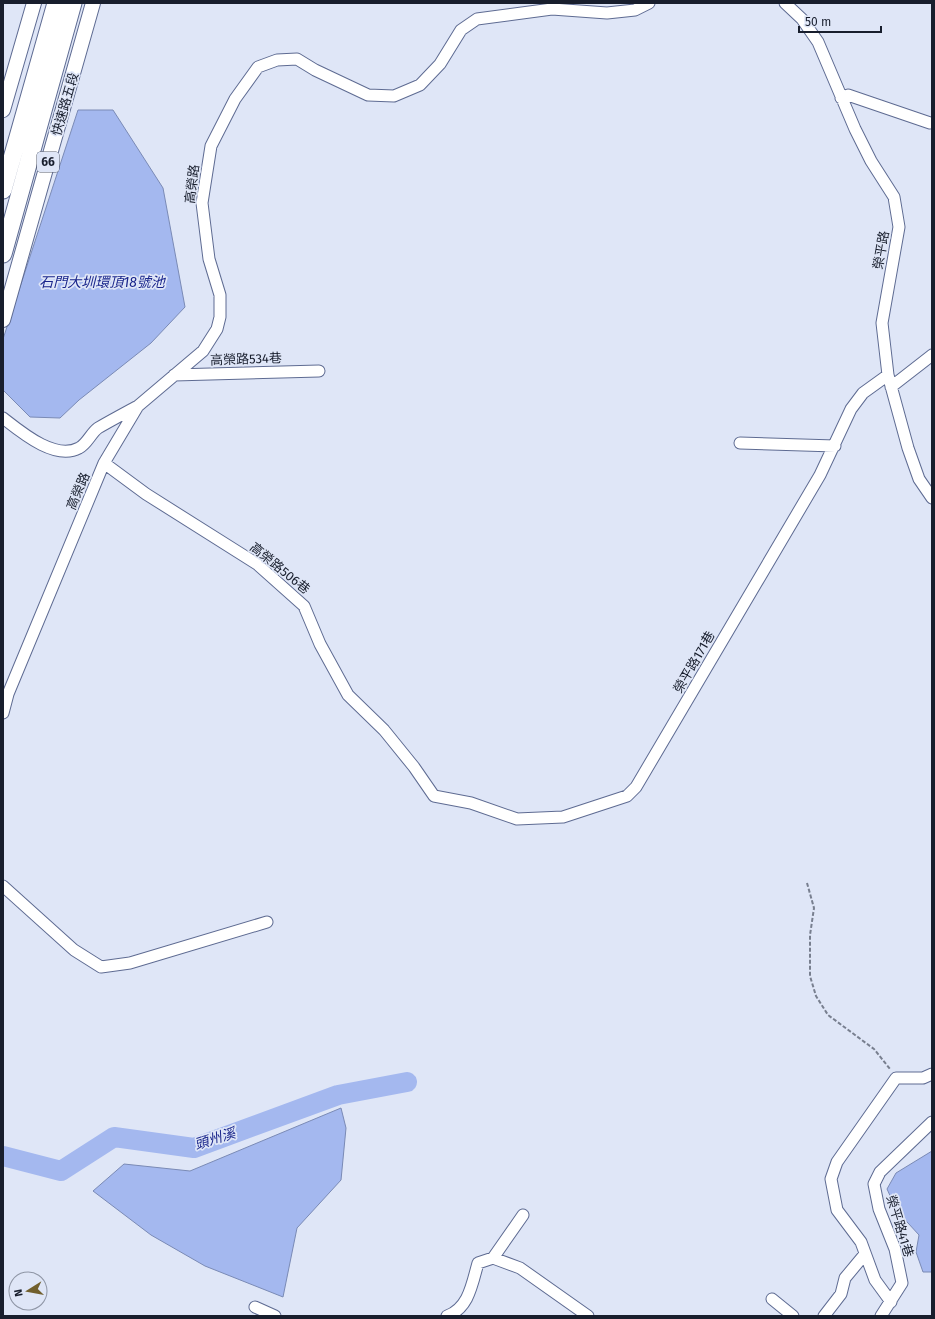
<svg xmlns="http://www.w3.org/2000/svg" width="935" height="1319" font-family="'Fira Sans','Noto Sans TC',sans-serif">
  <rect width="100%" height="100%" fill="#dfe6f7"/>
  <path fill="#a4b8ef" stroke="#7a8ab5" d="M78,110H113L163,188L185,307L151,343L79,400L60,418L30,417L3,390V339Z
    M341,1108L346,1128L341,1180L297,1228L283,1297L205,1266L151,1235L93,1191L124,1164L190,1171Z
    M932,1151V1272H923L916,1252L919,1235L897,1211L887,1189L896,1173Z"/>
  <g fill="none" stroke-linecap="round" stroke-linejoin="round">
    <path stroke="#a4b8ef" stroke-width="20" d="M3,1156L61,1171L114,1137L194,1148L338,1095L407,1082"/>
    <defs>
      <path id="minor" d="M785,3L802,19L818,42L855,129L871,161L894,197L899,227L882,323L888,375L908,448L919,479L932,498
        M841,98L848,95L930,123
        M174,375L319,371
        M891,387L932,355
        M3,418C21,432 55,461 79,448C87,444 91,433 98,428C110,421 123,414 136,407
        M740,443L835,446
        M104,463L146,494L257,564L304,606L320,644L348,695L384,730L414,767L434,796L471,803L517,819L563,817L627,796L636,787L820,475L851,409L863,393L888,375
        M3,713L8,694L104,463L138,406L203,351L217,329L220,317V295L209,259L202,203L211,146L235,99L258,67L277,60L297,59L315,70L368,95L394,96L420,85L440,64L461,30L477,19L552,9L607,13L635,10L649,3
        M3,886L74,950L101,967L130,963L267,922
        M493,1258L523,1215
        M772,1299L793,1316
        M891,1302L875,1280L861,1242L837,1210L831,1179L837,1162L896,1078H923L932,1074
        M255,1307L275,1316
        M447,1316C469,1308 472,1284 478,1263L493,1258L520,1268L588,1316
        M824,1316L841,1294L845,1278L865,1254
        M881,1316L902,1283L895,1249L879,1209L874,1184L880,1172L932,1122"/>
      <path id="major" d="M3,110L34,3
        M3,320L93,3"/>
      <path id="highway" d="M3,190L56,3
        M3,254L73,3"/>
    </defs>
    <use href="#minor" stroke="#5e6b92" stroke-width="13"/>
    <use href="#major" stroke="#5e6b92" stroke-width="16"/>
    <use href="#highway" stroke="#5e6b92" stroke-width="19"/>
    <path stroke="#787f8f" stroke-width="2" stroke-dasharray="4 2" stroke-linecap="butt" d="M807,883L814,908L810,935V976L816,996L828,1015L874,1049L890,1069"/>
    <use href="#minor" stroke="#fff" stroke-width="11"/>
    <use href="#major" stroke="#fff" stroke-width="14"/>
    <use href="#highway" stroke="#fff" stroke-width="17"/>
  </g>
  <g text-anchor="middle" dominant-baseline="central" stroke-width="3.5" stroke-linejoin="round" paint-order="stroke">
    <rect fill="#dfe6f7" stroke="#545a6a" stroke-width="1" x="37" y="152" width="22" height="20" rx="3"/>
    <g font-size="12" font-weight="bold" fill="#181e2d">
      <text x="48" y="162">66</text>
    </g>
    <g font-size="13" fill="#181e2d" stroke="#dfe6f7">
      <text transform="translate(65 104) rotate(-74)">快速路五段</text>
      <text transform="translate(192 184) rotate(-83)">高榮路</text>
      <text transform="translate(881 250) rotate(-80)">榮平路</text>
      <text transform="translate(246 359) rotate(-2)">高榮路534巷</text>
      <text transform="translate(78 491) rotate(-67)">高榮路</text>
      <text transform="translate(280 568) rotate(39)">高榮路506巷</text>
      <text transform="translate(694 662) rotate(-60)">榮平路171巷</text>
      <text transform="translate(900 1226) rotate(73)">榮平路41巷</text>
    </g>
    <g font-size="14" font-style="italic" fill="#19258b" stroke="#dfe6f7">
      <text x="102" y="282">石門大圳環頂18號池</text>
      <text transform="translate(215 1139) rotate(-17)">頭州溪</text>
    </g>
  </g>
  <rect width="935" height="1319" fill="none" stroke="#181e2d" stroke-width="8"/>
  <g transform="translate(28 1291) rotate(259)"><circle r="19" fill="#dfe6f7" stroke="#8f96a6"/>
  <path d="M0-3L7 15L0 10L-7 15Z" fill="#715f2d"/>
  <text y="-6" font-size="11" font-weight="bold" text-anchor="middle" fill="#181e2d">N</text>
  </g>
  <path d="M799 26v6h82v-6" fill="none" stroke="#181e2d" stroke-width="2"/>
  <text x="805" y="26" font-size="12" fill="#181e2d" stroke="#dfe6f7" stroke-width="3" paint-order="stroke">50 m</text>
</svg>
